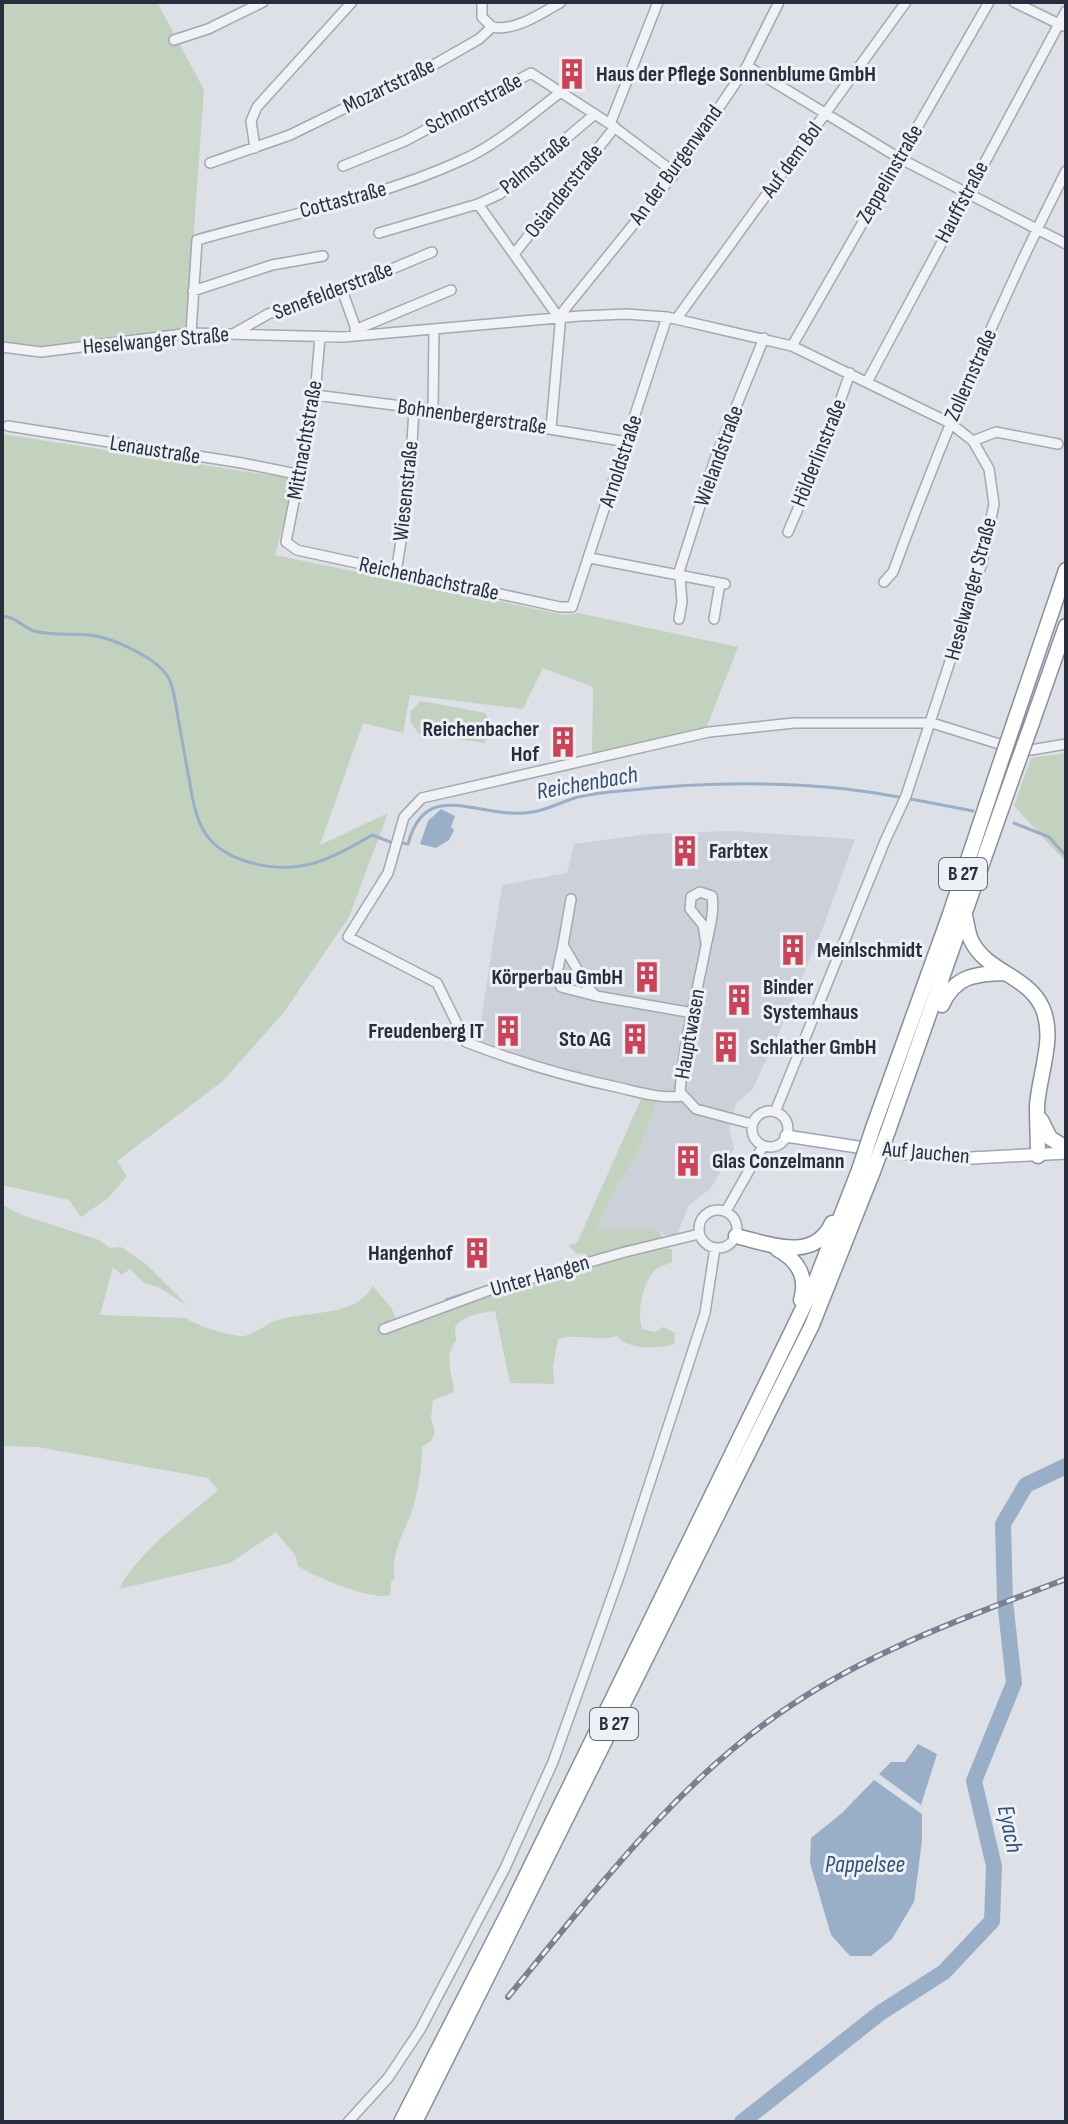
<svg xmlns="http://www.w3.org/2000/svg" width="1068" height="2124" font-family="'Sofia Sans Condensed',sans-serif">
  <rect width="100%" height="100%" fill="#dde1e7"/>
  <path fill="#ccd0d9" d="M732,831L855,839L823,927L783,1024L752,1090L737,1102L729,1126L734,1149L710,1189L689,1205L676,1236L664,1235L659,1230H610L596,1227L617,1186L636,1157L657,1103L656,1090L587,1078L478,1040L502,885L567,873L574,844L648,834Z"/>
  <path fill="#c3d1bf" d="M2,2H157L204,90L186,340L41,357L2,353Z
    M2,434L296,479L275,555L565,615L578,613L738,647L705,731L592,758L593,687L543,668L523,709L410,695L403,733L363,723L320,845L388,813L349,917L284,1012L223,1081L117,1161L127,1176L108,1198L81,1217L69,1200L2,1185Z
    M421,701L486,713L489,726L485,743L419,734L411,723L410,712Z
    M1066,753V862L1014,806L1031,758Z
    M655,1096L657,1103L636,1157L617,1186L597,1227L610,1230H659L663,1240L658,1248L672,1249V1262C667,1264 658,1267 654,1271C642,1285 637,1312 642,1329L656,1332L663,1327L675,1333L674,1344C657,1349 628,1350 617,1336C597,1342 578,1333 558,1339L553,1366L554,1384L510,1383L495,1311C479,1314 467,1313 455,1327L456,1341C443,1356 453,1374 454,1392L433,1400L431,1419L435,1432L431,1441L422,1447C422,1466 419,1485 414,1504C408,1527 389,1554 395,1577L391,1583L390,1595C372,1601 315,1577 298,1566L295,1555L276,1532L230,1563L119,1589C141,1548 183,1521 218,1490L208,1478L38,1447L2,1446V1205L22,1215L99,1240L110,1248L121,1247L146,1264L188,1306L160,1288L143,1282L130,1269L122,1275L113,1267L100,1315L186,1318C195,1325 232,1337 244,1336C255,1334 267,1323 278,1320C310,1310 354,1318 373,1286L392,1309L396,1320L435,1305L590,1262L585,1253L577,1254L568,1245L577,1243L642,1097Z"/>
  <path fill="#98afc7" d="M441,809L455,816L451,827L454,830L449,840L436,848L420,844L428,821Z
    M918,1744L937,1754L921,1805L879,1774L891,1762H905Z
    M874,1780L922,1814V1841L914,1902L892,1939L871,1956H850L831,1935L810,1863L811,1838L842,1813Z"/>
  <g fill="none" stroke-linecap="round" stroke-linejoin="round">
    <path stroke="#98afc7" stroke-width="3" d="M2,616C18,618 21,626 34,631C52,636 71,633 89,635C111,637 156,657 168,677C174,687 176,706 178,718C182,738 185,758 189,778C196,823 203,850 252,863C299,876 332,859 372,835L393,843
      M1014,823L1049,837L1066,856
      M401,843L408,844C426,775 481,821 532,812C548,810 563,801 578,797C592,794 607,792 621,791C694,783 773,781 846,789C889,794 931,803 973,811
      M622,1248L630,1246
      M446,1300L492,1285"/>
    <path stroke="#98afc7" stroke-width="16" d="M742,2122L880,2013L944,1972L992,1921L994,1866L974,1781L1014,1683L1005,1601L1003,1524L1026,1485L1066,1466"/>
    <defs>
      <path id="minor" d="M482,2V17L492,27
        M1014,2L1063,26
        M492,27C514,32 542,13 561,2
        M174,40L208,29L263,2
        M747,66L899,158L1066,244
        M610,124L658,2
        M255,148L251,121L257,107L352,2
        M210,163L290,135L437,63L479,39L492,27
        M343,166L405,141L531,73L610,124L675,173
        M478,204L559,318
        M379,233L478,204L500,194L595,114
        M514,254L615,127
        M342,290L357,332
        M193,291L272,265L323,256
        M677,318L906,2
        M355,330L451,290
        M191,333L197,240C284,215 377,199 460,161C497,145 529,116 561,92
        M235,333L268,314L342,290L432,252
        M320,337L315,395L286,542L297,550L560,607H572L667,317
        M792,346L989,2
        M2,347L41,352L191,333L343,337L580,316L626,314L667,317L792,346L950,423L973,441L989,469L994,504L982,563L906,796L885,841L775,1112
        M867,382L1066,11
        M315,395L433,410L628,442
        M433,410L434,329
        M8,426L242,463L301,475
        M551,428L561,314L675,173L747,66L779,2
        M973,441L996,432L1058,444
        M788,532L822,453L850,373
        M590,558L725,584
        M396,572L409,493L414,409
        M678,575L716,456L764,338
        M884,582L893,572C943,435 1000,301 1066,171
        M679,619L682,602L680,576
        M714,619L720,583
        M706,943L703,925L690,909L691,897L700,892L712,896C715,913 708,934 705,951C696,997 683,1045 680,1092L696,1109L752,1124
        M563,945L571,899
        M596,996L561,987L557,973L563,945L588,988L596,996L693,1013
        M683,1096C662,1099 642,1093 621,1088C568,1077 517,1062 466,1042L437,983L348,937L388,873L404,817L422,798L709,732L794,723H932L1012,748L1031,750L1066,744
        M752 1129a18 18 0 1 1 36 0a18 18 0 1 1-36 0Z
        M699 1229a19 19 0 1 1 38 0a19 19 0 1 1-38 0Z
        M726,1211L763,1146
        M384,1329L487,1291L625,1252L699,1234
        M348,2122L388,2078L420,2030L505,1868L553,1762L621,1571L705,1313L715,1248"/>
      <path id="major" d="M786,1136L897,1153L971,1158L1066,1153"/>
      <path id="highway" d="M1015,720L1066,570
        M1032,723L1066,626
        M965,916C967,924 968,933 971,940C986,972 1027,975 1042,1007C1056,1037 1039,1074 1037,1106C1037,1122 1038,1139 1038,1156
        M942,1005C955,975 976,974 1005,973
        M1041,1120L1050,1138L1066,1148
        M873,1128L950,914L999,767
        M888,1131L1014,773
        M736,1236C769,1244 814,1263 832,1223
        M777,1249C798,1260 808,1277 801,1300
        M401,2122L508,1913L788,1339L814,1285L859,1170
        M415,2122L812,1325L872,1174"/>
    </defs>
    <use href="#minor" stroke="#a3a8b1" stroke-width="12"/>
    <use href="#major" stroke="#9da6b3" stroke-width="14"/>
    <use href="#highway" stroke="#858f9e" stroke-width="17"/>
    <use href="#minor" stroke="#f0f2f6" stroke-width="9"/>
    <use href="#major" stroke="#fff" stroke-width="11"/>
    <use href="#highway" stroke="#fff" stroke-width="14"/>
    <defs>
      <path id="rail" d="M508,1997C595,1892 676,1782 790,1706C874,1649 972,1615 1066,1579"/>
    </defs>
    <use href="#rail" stroke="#778191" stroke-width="6"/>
    <use href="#rail" stroke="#edf0f5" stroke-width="3" stroke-dasharray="9" stroke-linecap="butt"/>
    <defs>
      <path id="highway-bridge" d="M999,767L1015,720
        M1014,773L1032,723
        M859,1170L873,1128
        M872,1174L888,1131"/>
    </defs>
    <use href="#highway-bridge" stroke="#858f9e" stroke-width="17" stroke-linecap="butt"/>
    <use href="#highway-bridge" stroke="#fff" stroke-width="14"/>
  </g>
  <defs>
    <symbol id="building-bare" viewBox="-9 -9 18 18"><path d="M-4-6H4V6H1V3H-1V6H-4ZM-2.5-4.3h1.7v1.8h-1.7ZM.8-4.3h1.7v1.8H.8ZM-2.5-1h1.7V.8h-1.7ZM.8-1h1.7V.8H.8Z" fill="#cd4256" stroke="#edf0f5" stroke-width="2.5" paint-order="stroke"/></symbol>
  </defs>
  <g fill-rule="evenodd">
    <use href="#building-bare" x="550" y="52" width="44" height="44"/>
    <use href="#building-bare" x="541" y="720" width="44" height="44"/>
    <use href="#building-bare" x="663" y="829" width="44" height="44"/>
    <use href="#building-bare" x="771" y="928" width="44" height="44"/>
    <use href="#building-bare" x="625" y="955" width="44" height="44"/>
    <use href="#building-bare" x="717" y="978" width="44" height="44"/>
    <use href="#building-bare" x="486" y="1009" width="44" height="44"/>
    <use href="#building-bare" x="613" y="1017" width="44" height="44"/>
    <use href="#building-bare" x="704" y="1025" width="44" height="44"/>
    <use href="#building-bare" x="666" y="1139" width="44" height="44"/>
    <use href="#building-bare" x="455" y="1231" width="44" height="44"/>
  </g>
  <g text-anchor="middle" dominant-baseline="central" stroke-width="6" stroke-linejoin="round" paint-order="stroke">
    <g fill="#edf0f5" stroke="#626975" stroke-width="2">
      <rect x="939" y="858" width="48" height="32" rx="6"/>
      <rect x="590" y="1708" width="48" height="32" rx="6"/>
    </g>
    <g font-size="20" font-weight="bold" fill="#272f3e">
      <text x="963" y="874">B 27</text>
      <text x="614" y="1724">B 27</text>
    </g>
    <g font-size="22" font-weight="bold" fill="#272f3e" stroke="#edf0f5" text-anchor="start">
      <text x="596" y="74">Haus der Pflege Sonnenblume GmbH</text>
      <text x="539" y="729" text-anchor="end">Reichenbacher<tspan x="539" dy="25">Hof</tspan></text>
      <text x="709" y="851">Farbtex</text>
      <text x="817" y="950">Meinlschmidt</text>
      <text x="623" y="977" text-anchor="end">Körperbau GmbH</text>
      <text x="763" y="987">Binder<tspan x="763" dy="25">Systemhaus</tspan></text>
      <text x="484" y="1031" text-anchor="end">Freudenberg IT</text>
      <text x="611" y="1039" text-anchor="end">Sto AG</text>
      <text x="750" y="1047">Schlather GmbH</text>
      <text x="712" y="1161">Glas Conzelmann</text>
      <text x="453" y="1253" text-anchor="end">Hangenhof</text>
    </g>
    <g font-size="22" fill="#272f3e" stroke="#edf0f5">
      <text transform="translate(389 86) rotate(-26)">Mozartstraße</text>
      <text transform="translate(474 104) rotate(-28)">Schnorrstraße</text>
      <text transform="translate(792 160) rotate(-54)">Auf dem Bol</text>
      <text transform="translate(535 164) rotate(-39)">Palmstraße</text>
      <text transform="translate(676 165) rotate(-54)">An der Burgenwand</text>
      <text transform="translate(890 174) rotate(-60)">Zeppelinstraße</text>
      <text transform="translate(564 191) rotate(-52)">Osianderstraße</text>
      <text transform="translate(343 200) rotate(-15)">Cottastraße</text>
      <text transform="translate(962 202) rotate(-62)">Hauffstraße</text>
      <text transform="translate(333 291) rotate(-21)">Senefelderstraße</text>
      <text transform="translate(156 341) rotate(-5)">Heselwanger Straße</text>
      <text transform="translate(971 375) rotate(-66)">Zollernstraße</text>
      <text transform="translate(472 417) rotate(8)">Bohnenbergerstraße</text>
      <text transform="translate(305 440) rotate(-80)">Mittnachtstraße</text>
      <text transform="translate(155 450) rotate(9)">Lenaustraße</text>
      <text transform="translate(819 453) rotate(-68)">Hölderlinstraße</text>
      <text transform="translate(719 456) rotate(-70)">Wielandstraße</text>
      <text transform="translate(621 461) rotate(-72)">Arnoldstraße</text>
      <text transform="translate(406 491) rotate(-84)">Wiesenstraße</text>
      <text transform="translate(429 579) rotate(12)">Reichenbachstraße</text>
      <text transform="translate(971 589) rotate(-75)">Heselwanger Straße</text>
      <text transform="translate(690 1034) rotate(-80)">Hauptwasen</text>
      <text transform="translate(926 1153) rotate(5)">Auf Jauchen</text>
      <text transform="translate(540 1276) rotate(-16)">Unter Hangen</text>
    </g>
    <g font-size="24" font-style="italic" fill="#324e71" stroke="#edf0f5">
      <text transform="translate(587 783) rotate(-10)">Reichenbach</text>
      <text transform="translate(1010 1829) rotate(78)">Eyach</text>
      <text x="865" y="1864">Pappelsee</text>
    </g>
  </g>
  <rect width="1068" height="2124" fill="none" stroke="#272f3e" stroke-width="8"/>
</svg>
